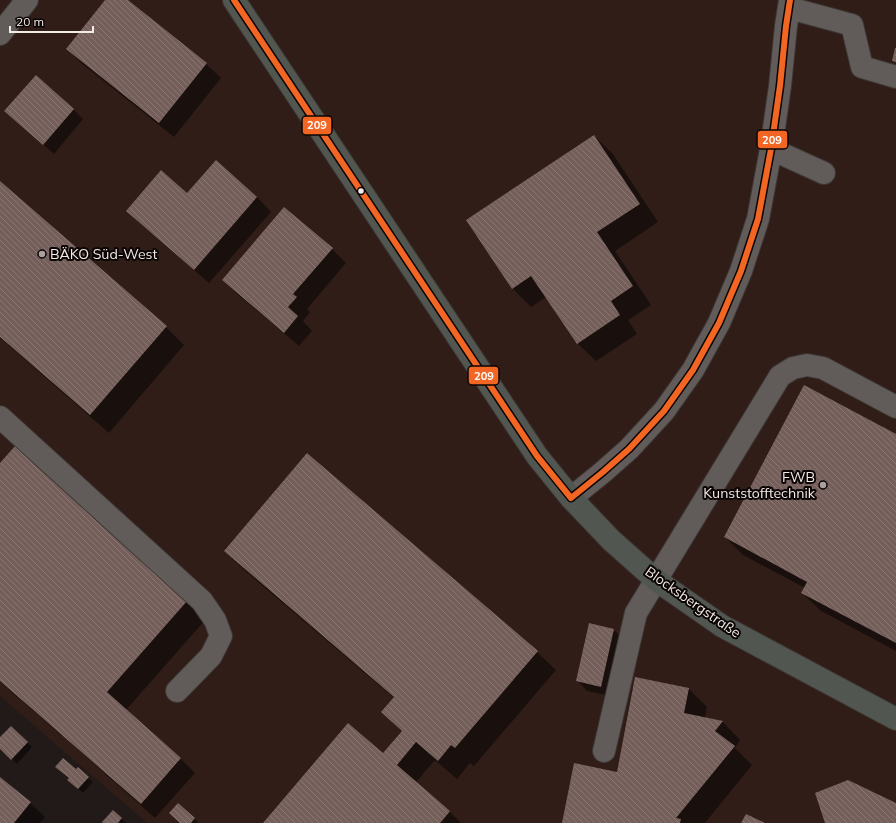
<svg xmlns="http://www.w3.org/2000/svg" width="896" height="823" font-family="Mulish,sans-serif">
  <defs>
    <pattern id="building-back-hatch" width="6" height="6" patternUnits="userSpaceOnUse"><rect width="6" height="6" fill="#755f5a"/><path d="M-1 5l2 2M0 0l6 6M5-1l2 2" fill="none" stroke="#897672"/></pattern>
  </defs>
  <rect width="100%" height="100%" fill="#221a18"/>
  <path fill="#301d18" d="M0,0H896V823H147L0,696Z"/>
  <path fill="#0007" d="M106,0H127L206,64L221,78L174,137L81,63L67,48Z
    M73,109L83,119L54,154L16,121L6,111Z
    M594,136L613,154L658,222L615,251L651,305L628,320L637,334L596,361L577,343L546,297L531,307L513,289Z
    M216,162L257,197L271,212L209,283L142,225L127,211L187,194Z
    M0,182L166,327L184,345L109,433L0,338Z
    M332,249L346,263L307,309L310,312L303,321L312,331L299,346L237,294L223,280Z
    M896,435V651L821,611L802,593L805,588L743,555L725,537Z
    M15,448L206,619L126,710L181,759L195,773L155,818L85,756L63,735L62,736L0,682V465Z
    M225,551L537,652L556,670L474,766L470,763L457,779L435,760L416,782L439,823H264L384,754L403,732L382,712L394,698L243,569Z
    M614,630L624,640L611,696L587,691L578,681Z
    M689,689L707,707L705,718L722,721L740,740L735,748L752,765L705,823H563L617,773Z
    M11,727L32,747L17,764L0,748V739Z
    M76,771L88,778L93,782L83,793L73,784L70,779L61,772Z
    M0,778L30,803L45,817L40,823H0Z
    M178,804L195,819L199,823H181Z
    M113,811L126,823H104Z
    M450,812L461,823H441Z"/>
  <path fill="url(#building-back-hatch)" d="M105,0H128L207,63L159,123L66,49Z
    M895,48H896V62L892,61Z
    M36,75L74,109L43,145L4,111Z
    M594,135L640,204L597,232L633,286L611,301L620,315L577,344L531,276L512,289L466,220Z
    M216,160L257,197L194,270L126,211L161,170L187,193Z
    M0,181L167,326L90,415L0,337Z
    M284,207L333,248L293,294L297,297L288,307L298,316L284,333L222,280Z
    M804,385L896,434V643L801,593L807,582L724,537Z
    M15,446L188,600L107,692L181,758L141,804L0,681V463Z
    M307,453L538,651L455,748L451,745L438,761L416,742L397,765L450,811L440,823H263L348,723L383,753L402,731L381,712L394,697L224,551Z
    M589,623L614,629L601,687L576,681Z
    M635,677L689,688L684,713L723,721L715,731L735,746L676,818L681,819L680,823H562L574,763L617,772Z
    M11,726L28,742L11,760L0,749V737Z
    M63,758L76,769L78,767L89,777L78,789L67,780L69,778L55,767Z
    M0,777L31,802L14,823H0Z
    M848,780L896,803V823H825L815,793Z
    M178,803L195,818L191,823H180L169,813Z
    M113,810L122,818L118,823H103L102,822Z
    M746,814L765,823H741Z"/>
  <g fill="none" stroke-linecap="round" stroke-linejoin="round">
    <defs>
      <path id="minor" d="M789,8L852,25L862,67L896,77
        M0,34L27,0
        M771,149L824,173
        M0,417L202,601L215,620L221,636L211,656L177,691
        M571,498L603,472L629,449L664,411L693,370L719,323L741,271L758,219L771,149L780,86L786,26L790,0
        M604,751L636,613L780,376L793,368L807,365L823,368L896,407"/>
      <path id="major" d="M234,0L537,456L571,498L611,540L656,580L722,626L896,719"/>
    </defs>
    <use href="#minor" stroke="#3d3735" stroke-width="24"/>
    <use href="#major" stroke="#3d3735" stroke-width="24"/>
    <use href="#minor" stroke="#615b59" stroke-width="22"/>
    <use href="#major" stroke="#525651" stroke-width="22"/>
    <defs>
      <path id="bus-1" d="M234,0L537,456L571,498
        M571,498L603,472L629,449L664,411L693,370L719,323L741,271L758,219L771,149L780,86L786,26L790,0"/>
    </defs>
    <use href="#bus-1" stroke="#0a0504" stroke-width="9"/>
    <use href="#bus-1" stroke="#f26522" stroke-width="6"/>
  </g>
  <circle fill="#f4eae7" stroke="#0a0504" stroke-width="1.5" cx="361" cy="191" r="3.5"/>
  <g fill="#aaa19f" stroke="#0a0504" stroke-width="1.5">
    <circle cx="42" cy="254" r="4"/>
    <circle cx="823" cy="485" r="4"/>
  </g>
  <g text-anchor="middle" dominant-baseline="central" stroke-width="4" stroke-linejoin="round" paint-order="stroke">
    <g font-size="14" fill="#f4eae7" stroke="#0a0504" text-anchor="start">
      <text x="50" y="254">BÄKO Süd-West</text>
      <text x="815" y="477" text-anchor="end">FWB<tspan x="815" dy="16">Kunststofftechnik</tspan></text>
    </g>
    <g font-size="14" fill="#f4eae7" stroke="#0a0504">
      <text transform="translate(693 602) rotate(35)">Blocksbergstraße</text>
    </g>
  </g>
  <g stroke="#0a0504" stroke-width="1.5">
    <rect x="302" y="116" width="30" height="19" rx="4" fill="#f26522"/>
    <rect x="757" y="130" width="31" height="19" rx="4" fill="#f26522"/>
    <rect x="468" y="366" width="31" height="19" rx="4" fill="#f26522"/>
  </g>
  <g font-size="11" text-anchor="middle" font-weight="bold" fill="#fff">
    <text x="317" y="129">209</text>
    <text x="772" y="144">209</text>
    <text x="484" y="380">209</text>
  </g>
  <path d="M10 26v6h83v-6" fill="none" stroke="#f4eae7" stroke-width="2"/>
  <text x="16" y="26" font-size="12" fill="#f4eae7" stroke="#0a0504" stroke-width="3" paint-order="stroke">20 m</text>
</svg>
